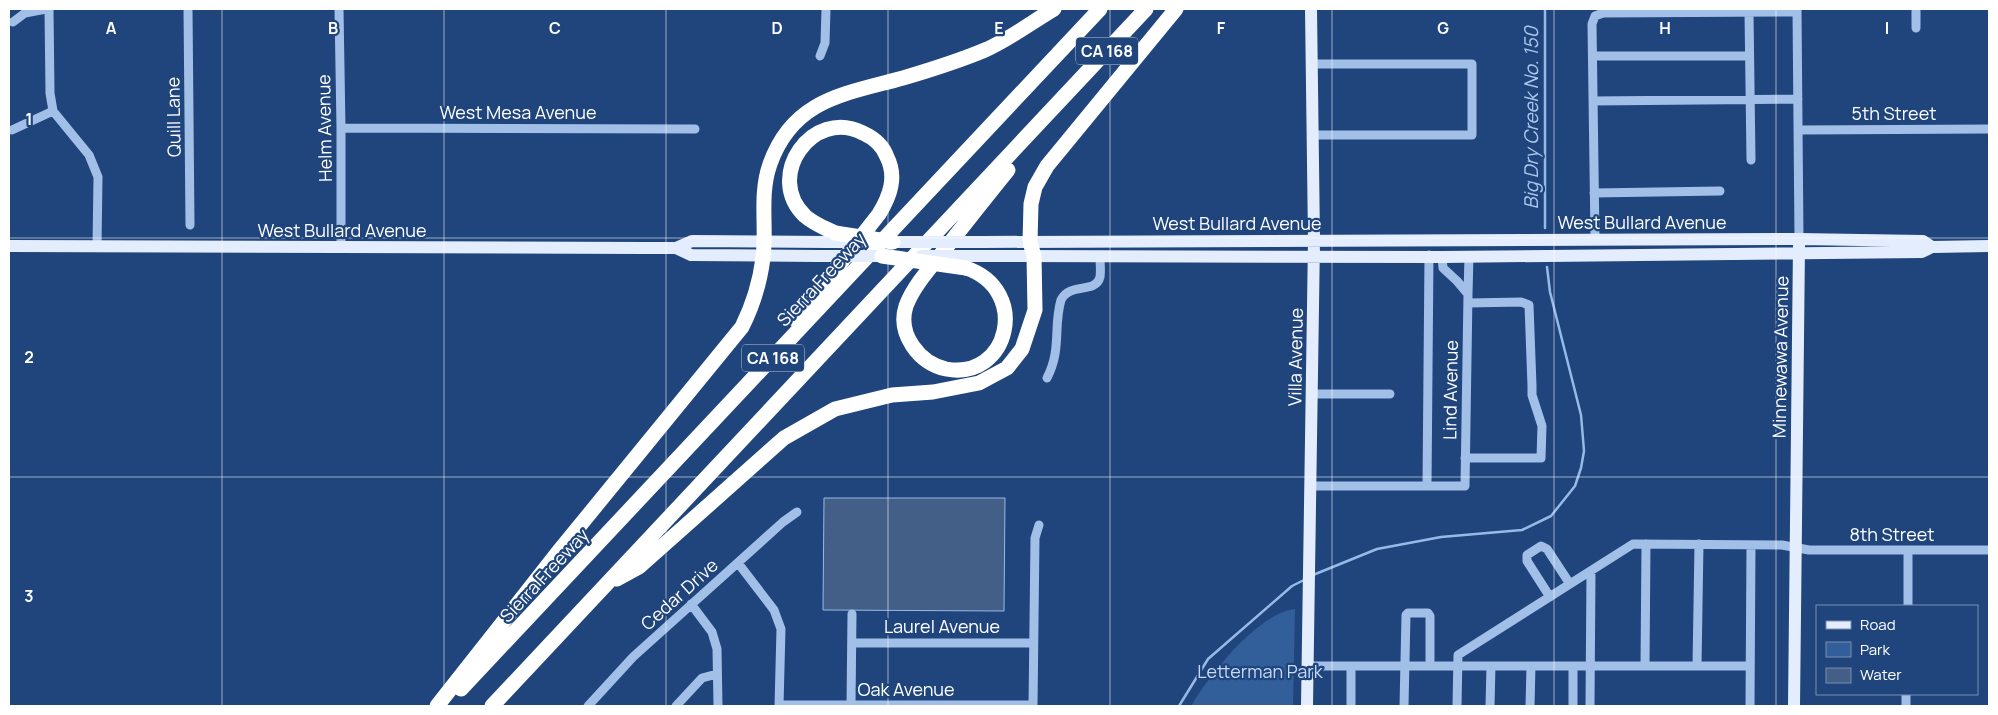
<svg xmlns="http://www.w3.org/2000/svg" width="1998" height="715" font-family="Manrope,sans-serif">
  <rect width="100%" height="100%" fill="#1f457c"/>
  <path fill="#325e9a" d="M1295,609L1293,706H1191C1209,675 1258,613 1295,609Z"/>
  <path fill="#435f88" stroke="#96bae8" d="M824,498H1005L1004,611L823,610Z"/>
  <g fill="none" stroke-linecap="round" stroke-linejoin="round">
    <path stroke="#96bae8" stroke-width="2.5" d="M1545,9V228
      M1313,575L1377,549L1441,537L1522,530L1551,516L1575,486L1581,468L1584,451L1581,415L1550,292L1547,267
      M1179,706L1208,659L1292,586L1304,580"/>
    <path stroke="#a2bfe7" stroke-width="9" d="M49,9L50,93L53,111L89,155L98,177L97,247
      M188,9L190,225
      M339,9L341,128V248
      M1797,9L1799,239
      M1916,9V28
      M1749,12L1751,160
      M13,22L25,13L46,9
      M820,56L825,43L826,9
      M1593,56H1749
      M1311,64H1472V135H1312
      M1593,101L1798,99
      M341,128L695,129
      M12,130L53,111
      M1799,130L1989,129
      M1594,193L1720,191
      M1595,239L1592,24L1595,16L1603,13L1797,12
      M1442,257L1443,268L1457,281L1468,294L1469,256
      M1047,378C1062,349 1053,327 1061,300C1070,282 1096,294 1100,277C1101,271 1100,264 1100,257
      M1312,394H1390
      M1465,458H1541L1542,426L1532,395V386L1529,305L1521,302L1468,303
      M1310,486H1427L1429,255
      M1427,486H1465L1468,294
      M738,563L774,610L781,629L779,706
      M1550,597L1527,561V555L1541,546L1547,549L1570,584
      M691,604L712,632L717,649L718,706
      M1908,606V550
      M852,643H1033
      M1308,666H1750
      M1573,666V706
      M1645,666L1646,544
      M1697,666L1699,544
      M779,705H1033
      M851,705L852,614
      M588,706L633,657L783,522L797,512
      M676,706L702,678L717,674
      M1033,706L1035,538L1039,525
      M1351,706V666
      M1404,706L1406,615L1408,613H1428L1430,616V666
      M1457,706L1458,655L1633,544L1782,545L1809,550H1989
      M1490,706L1491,666
      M1530,706L1531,666
      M1590,706L1591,571
      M1750,706L1751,545
      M1906,706V694"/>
    <path stroke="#e4edfd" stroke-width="12" d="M982,242L1799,239L1923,241L1932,247
      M9,246L645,248H676L691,255L818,256
      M676,248L692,241L830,242
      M970,256L1442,257L1922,252L1932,247L1989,246
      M1307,706L1314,240L1311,9
      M1794,706L1799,246"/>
    <path stroke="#fff" stroke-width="15" d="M966,268C1031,290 1009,381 946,369C919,363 897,334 906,306C913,287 929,269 942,253C964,225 986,197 1008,170
      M796,320L879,214C890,196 897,177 887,157C883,146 874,138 863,133C812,107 764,177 805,216C814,224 825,228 835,233
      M617,579L639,567L784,438L835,409L892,395L933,392L979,383L1007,368L1022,349L1035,310L1034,256L1030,242L1031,204L1035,187L1047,166L1176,9
      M461,689L1100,9
      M437,706L559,551L742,327C753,305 760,282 763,258C767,227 759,195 770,164C793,99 845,94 903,78C930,70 959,61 985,50C1008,40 1032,22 1054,9
      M492,706L1146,9"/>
    <path stroke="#e4edfd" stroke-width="12" d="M830,242H860
      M885,242H982
      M818,256H891
      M921,256H970"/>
    <path stroke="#fff" stroke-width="15" d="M835,233L893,242
      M882,256L966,268"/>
  </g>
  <path fill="none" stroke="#fff" stroke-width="1" stroke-opacity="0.55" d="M222,9V706M444,9V706M666,9V706M888,9V706M1110,9V706M1332,9V706M1554,9V706M1776,9V706M9,238H1989M9,477H1989"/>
  <g text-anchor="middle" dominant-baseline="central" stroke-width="4.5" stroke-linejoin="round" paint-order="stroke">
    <g fill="#1f457c" stroke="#bcc7d8" stroke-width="1">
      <rect x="1076" y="37.5" width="62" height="27" rx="4"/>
      <rect x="742" y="344.5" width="62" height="27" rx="4"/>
    </g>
    <g font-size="16" font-weight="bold" fill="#fff">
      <text x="1107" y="51">CA 168</text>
      <text x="773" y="358">CA 168</text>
    </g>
    <g font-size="18" fill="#fff" stroke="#1f457c">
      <text x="518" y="112">West Mesa Avenue</text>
      <text x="1894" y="113">5th Street</text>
      <text transform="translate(173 117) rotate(-91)">Quill Lane</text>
      <text transform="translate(324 128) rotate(-91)">Helm Avenue</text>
      <text x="1642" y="222">West Bullard Avenue</text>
      <text x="1237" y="223">West Bullard Avenue</text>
      <text x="342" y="230">West Bullard Avenue</text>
      <text transform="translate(821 279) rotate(-47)">Sierra Freeway</text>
      <text transform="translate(1295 357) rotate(-89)">Villa Avenue</text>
      <text transform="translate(1780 357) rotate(-89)">Minnewawa Avenue</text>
      <text transform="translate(1450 390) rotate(-89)">Lind Avenue</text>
      <text x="1892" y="534">8th Street</text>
      <text transform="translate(544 575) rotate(-47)">Sierra Freeway</text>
      <text transform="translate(679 594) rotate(-42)">Cedar Drive</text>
      <text x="942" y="626">Laurel Avenue</text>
      <text x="906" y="689">Oak Avenue</text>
    </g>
    <g font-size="18" fill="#c6daf5" stroke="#1f457c">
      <text x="1260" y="671">Letterman Park</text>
    </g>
    <g font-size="19" font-style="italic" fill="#adc9ef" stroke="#1f457c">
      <text transform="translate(1531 118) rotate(-90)">Big Dry Creek No. 150</text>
    </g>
  </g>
  <g font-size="16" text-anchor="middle" font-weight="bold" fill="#fff" stroke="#1f457c" stroke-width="4.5" stroke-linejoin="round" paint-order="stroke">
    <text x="111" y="34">A</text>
    <text x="333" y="34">B</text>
    <text x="555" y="34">C</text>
    <text x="777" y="34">D</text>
    <text x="999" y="34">E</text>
    <text x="1221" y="34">F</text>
    <text x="1443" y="34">G</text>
    <text x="1665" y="34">H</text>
    <text x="1887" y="34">I</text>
    <text x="29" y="125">1</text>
    <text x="29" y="363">2</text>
    <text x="29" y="602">3</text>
  </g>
  <rect width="1998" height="715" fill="none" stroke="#ffffff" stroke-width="20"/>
  <rect x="1816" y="605" width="162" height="90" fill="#1f457c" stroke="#798fb0"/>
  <rect x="1826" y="621" width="25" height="8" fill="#e4edfd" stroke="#798fb0"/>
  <text x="1860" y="630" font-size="15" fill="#ffffff">Road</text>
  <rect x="1826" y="642" width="25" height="15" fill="#325e9a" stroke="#798fb0"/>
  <text x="1860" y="655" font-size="15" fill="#ffffff">Park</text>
  <rect x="1826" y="668" width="25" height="15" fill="#435f88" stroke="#798fb0"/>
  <text x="1860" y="680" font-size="15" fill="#ffffff">Water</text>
</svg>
